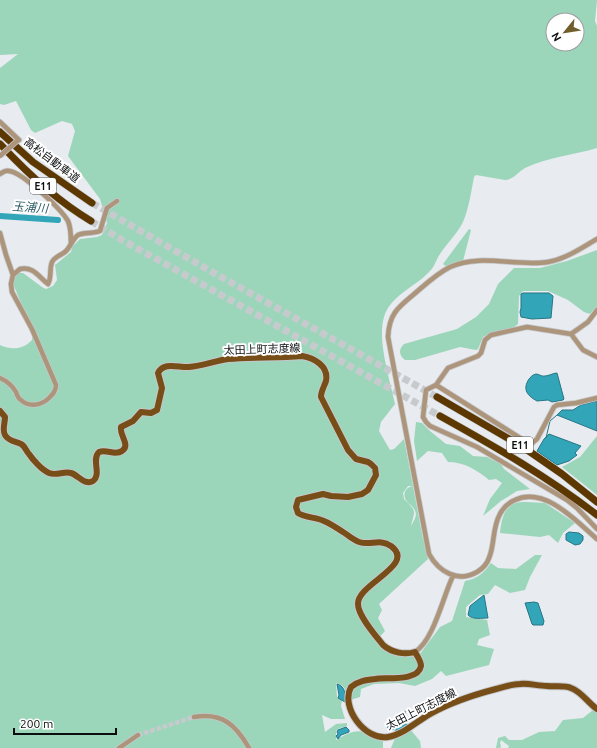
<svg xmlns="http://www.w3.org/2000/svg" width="597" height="748" font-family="Ubuntu,'Noto Sans JP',sans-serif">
  <rect width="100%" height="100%" fill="#e8ebef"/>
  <path fill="#9bd6bb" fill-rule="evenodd" d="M0,0H597L595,21L597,26V148C574,155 548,157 525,168C518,172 513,180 505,180L476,175L474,177C471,192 469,208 463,222C458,233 447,243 440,254C436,260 434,268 429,272C415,287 390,296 384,317C377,340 390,380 395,404L381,422L379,431L390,450L394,449L404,439L413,486H408L403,493L404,499C417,512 415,509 411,526C413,522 416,518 416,514C415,506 407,504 405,498C403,492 407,487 413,486L423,539L424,540L428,559L379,604L382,610L378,618L385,631L376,641C393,657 396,659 420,654L440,627L452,621L465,581C477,579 484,573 491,563L498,568L516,569L535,555H542L530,577L525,590L510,593L495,585L488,594L480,595L466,607V617L487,620L490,635L479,639L477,645L494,649L489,665L446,676L441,671L432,679L415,686L399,683L374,684L361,689L360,697L347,701C346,691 347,687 336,683L337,697L342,701L341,706L345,719H331L322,715L325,732L336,724L347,723V726L340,728L336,731V740C344,735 355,729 364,732C371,735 376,738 383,740V748H0V345C11,350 23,350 32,340V330L14,286C13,280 15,277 18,273H23L42,287L46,289L53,286L57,280L55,265L71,252L72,247L80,239L97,237L102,235L107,223L100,199L68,156L75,131L72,124L62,121L35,133L31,130L16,101L4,105L0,104V68L18,54L0,55ZM553,20H577V44H553Z
    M469,229L471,230L463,261L447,267L443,264Z
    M597,250V306L590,314L584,312L568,300L548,291H523L519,296L518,324L513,328L492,333L483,337L478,349L476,350L460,347L415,360H405C399,355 398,350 404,344L457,329L476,317L489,304L498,284L514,268H540L567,261Z
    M416,422L422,423L430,431L446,444L460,446L473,456L487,457L501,464L504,469L530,489L517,491L501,501L483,516L490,499L502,483L496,479L489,480C477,470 464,462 448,462L442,453L428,451L417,461L414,441Z
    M597,436V495L562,467L580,457Z
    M526,502L545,503L575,523L563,533L558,543L549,535L540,537L500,533C501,523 503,509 513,504C517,502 522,502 526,502Z
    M593,710L597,712V748H508L509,746L501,740L500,743L501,746L500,748H496L498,738L505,736L509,740H522L539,732L555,731L563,720L583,718Z
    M410,729L420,741L421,748H391L396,736Z"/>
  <path fill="#32a5b8" stroke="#277785" d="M523,293H549L553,296L551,318L532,319L521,317L520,312L521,308V294Z
    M557,373L564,399L563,400L552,402L548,400L537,401C533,399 526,394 526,389C525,384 530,375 536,374C539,374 542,377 545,376C549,376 553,373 557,373Z
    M597,401V431L557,415L562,410H573L581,405Z
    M549,434L581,446L575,453L577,455L569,461L557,465L537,451L544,439Z
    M569,532L579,533L583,536V540L580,544L575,545L566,540V534Z
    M484,595L488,618C482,618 473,620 468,615L470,606Z
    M534,602L538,603L544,621L543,625H533L532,624L525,603Z
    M337,684C346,687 345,694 345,702L338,698L339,695Z
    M405,711L407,725L399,731L388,728L387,725Z
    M346,727L349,730V732L341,735L338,739L336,736L338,734L337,732L338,730Z"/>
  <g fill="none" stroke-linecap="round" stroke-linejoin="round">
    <path stroke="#277785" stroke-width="1" d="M546,438L550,421L557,415"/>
    <path stroke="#32a5b8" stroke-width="6" d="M0,216L58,220"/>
    <path stroke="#c7cacd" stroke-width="4.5" stroke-dasharray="4.5 2" stroke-linecap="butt" d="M138,735L194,717"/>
    <path stroke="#c7cacd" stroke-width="7" stroke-dasharray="7 3.5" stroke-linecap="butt" d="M92,203L214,273L437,397
      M91,221L122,240L440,416"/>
    <defs>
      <path id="minor" d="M0,122L19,140L17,141
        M0,174C3,172 5,170 9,171C22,172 61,209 68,221C71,228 71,236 71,243
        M0,233L6,255L13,275
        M597,239C581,248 566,259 548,262C516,267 481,253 450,267C436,274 425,285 413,295C397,308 389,315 388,337L429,554C439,572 458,583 477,572C482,569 487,564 489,558C495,544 492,528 500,514C503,508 508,503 515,500C545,486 576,521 597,539
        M571,334L583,350L597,357
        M0,378C7,381 12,385 16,392C17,395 19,399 21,400C29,408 42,405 49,398C53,394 56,391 56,385L32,329L12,292L11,284L13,275L20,269C33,266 39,277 48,284C52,277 49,270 52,262C55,256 63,255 67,250C71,245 73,239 78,235C84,232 93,234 100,231L107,208L117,201
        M436,385L448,368L478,356L481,353L485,340L491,335L527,327L571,334L588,322L597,310
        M597,398L576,403L557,405L554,407L537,439L531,444L528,443L436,385L426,390L423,417L426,422L430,426L477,447L567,500L577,508L597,529
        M415,652C434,640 443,596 453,576
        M194,717C222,712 236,725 249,748
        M119,748L138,735"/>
      <path id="major" d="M0,411L5,417C5,423 2,430 5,435C9,442 16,441 21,444C25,446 26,451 29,454C33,460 42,470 49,473C56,476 64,471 71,473C78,475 85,486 93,481C102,474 91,460 99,452C107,449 115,456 122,451C131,445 119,435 121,427L133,421L141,412L151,413L157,410L162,388L158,373C164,361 179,368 189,367C202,366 215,361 228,359C252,357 277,358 302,356C314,358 329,366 326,381C324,387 321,391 321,397L348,450L356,459L368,462L371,464L375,468L376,475L368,490L362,494L348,497L331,496L323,494L298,500L296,507L298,513C306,518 316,517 324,521C331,524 337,528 343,532C348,535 353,540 359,542C371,546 379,538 391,546C417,565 357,584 358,604C358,616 376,636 383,645C392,653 405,655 415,652C417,656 421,661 421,666C418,682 386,677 375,679C366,680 358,681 351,687C340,707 365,741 388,737C403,735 417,721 430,714C451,702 473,695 496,689C504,687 512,684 520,684C529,683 538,686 547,686C555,687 564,685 571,688C582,692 588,703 597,709"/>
      <path id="highway" d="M0,132L33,162L92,203
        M0,144C27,173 57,201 91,221
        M437,397L523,447L562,474L597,502
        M440,416C494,446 548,477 597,515"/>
    </defs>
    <use href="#minor" stroke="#c5c7cb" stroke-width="6"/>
    <use href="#major" stroke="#c5c7cb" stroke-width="8"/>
    <use href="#highway" stroke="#c5c7cb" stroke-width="8"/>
    <use href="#minor" stroke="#ad957b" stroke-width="4.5"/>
    <use href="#major" stroke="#774e17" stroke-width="6"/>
    <use href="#highway" stroke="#5c3800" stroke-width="7"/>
    <defs>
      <path id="minor-bridge" d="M0,156L17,141"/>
    </defs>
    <use href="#minor-bridge" stroke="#c5c7cb" stroke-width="6" stroke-linecap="butt"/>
    <use href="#minor-bridge" stroke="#ad957b" stroke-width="4.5"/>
  </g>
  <g text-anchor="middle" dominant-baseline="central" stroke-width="4" stroke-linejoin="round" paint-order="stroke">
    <g fill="#fff" stroke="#555657" stroke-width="1">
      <rect x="30" y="178" width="26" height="16" rx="3"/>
      <rect x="507" y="437" width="26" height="16" rx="3"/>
    </g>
    <g font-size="10" font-weight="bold" fill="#0c0d0f">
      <text x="43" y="186">E11</text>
      <text x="520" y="445">E11</text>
    </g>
    <g font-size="11" fill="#0c0d0f" stroke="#fff">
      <text transform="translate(52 160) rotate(37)">高松自動車道</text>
      <text transform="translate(262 349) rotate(-2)">太田上町志度線</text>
      <text transform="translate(421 709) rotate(-27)">太田上町志度線</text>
    </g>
    <g font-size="12" font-style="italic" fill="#2d5c65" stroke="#fff">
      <text transform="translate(30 207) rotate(4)">玉浦川</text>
    </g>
  </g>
  <g transform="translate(565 32) rotate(240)"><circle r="19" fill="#ffffff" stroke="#9e9e9f"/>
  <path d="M0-3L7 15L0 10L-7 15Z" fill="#725d2c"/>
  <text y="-6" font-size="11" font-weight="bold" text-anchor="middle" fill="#0c0d0f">N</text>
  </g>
  <path d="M14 728v6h102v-6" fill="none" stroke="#0c0d0f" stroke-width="2"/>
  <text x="20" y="728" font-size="12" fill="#0c0d0f" stroke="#ffffff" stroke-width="3" paint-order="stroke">200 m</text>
</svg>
